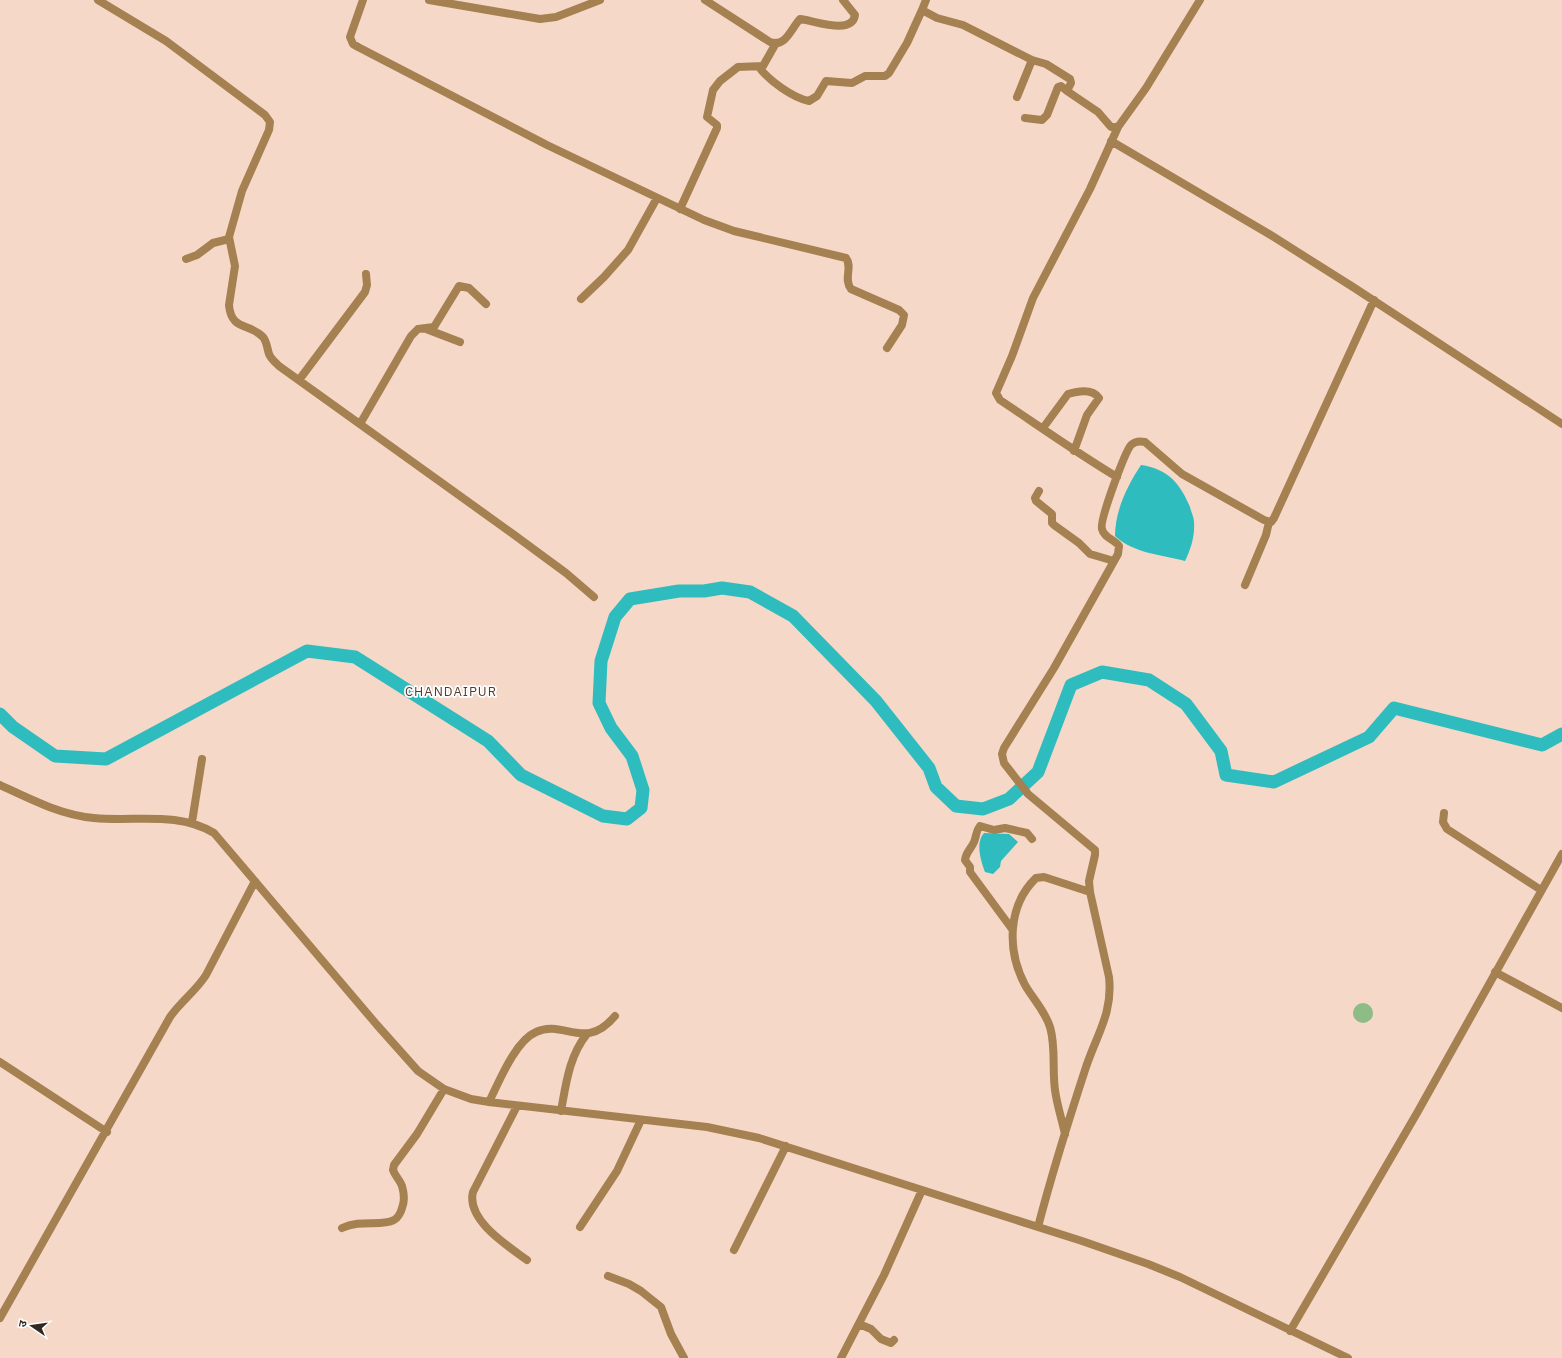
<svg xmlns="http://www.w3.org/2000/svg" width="1562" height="1358" font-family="'IBM Plex Sans','Noto Sans Devanagari',sans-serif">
  <rect width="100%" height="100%" fill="#f5d8c8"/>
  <path fill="#8dbc87" d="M1353 1013a10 10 0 1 1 20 0a10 10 0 1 1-20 0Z"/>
  <path fill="#2ebcbe" d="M1141,465C1168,469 1180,483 1190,507C1191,512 1194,517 1194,522C1195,536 1191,549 1185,561C1160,554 1135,554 1115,536C1115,511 1127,486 1141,465Z
    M984,833L1009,834L1018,842L1001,861L1000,867L993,874L985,872C981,861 975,843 984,833Z"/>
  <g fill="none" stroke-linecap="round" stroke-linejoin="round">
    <path stroke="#2ebcbe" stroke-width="13" d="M0,714L13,727L55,756L106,759L307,651L355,657L488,741L521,775L603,816L627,819L641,808L643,790L632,756L611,728L599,703L601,661L615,617L630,599L679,591H704L722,588L750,592L793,616L876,701L929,768L936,787L956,806L983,809L1009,799L1038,772L1071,685L1102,672L1149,680L1186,704L1221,751L1226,775L1274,782L1369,737L1394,708L1542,745L1562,734"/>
    <path stroke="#a58051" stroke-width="8" d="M98,0L166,41L265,115L270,122L269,130L242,191L229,237L235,266L229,305C231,331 250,323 263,337C267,342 267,348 269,354C271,359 275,362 279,366L513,534L566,573L594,597
      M363,0L350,37L353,44L358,47L547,145L704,220L734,231L846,258C853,267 843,279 851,289L899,310L904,315L902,325L887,348
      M429,0L540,19L556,17L600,0
      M705,0L770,42C786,48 792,27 800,19C813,20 852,36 855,15L843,0
      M926,0L922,10L937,18L963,25L1032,60L1046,64L1070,79L1071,83L1067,91L1098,112L1111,127H1118
      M759,67C768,80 793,98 809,101L817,96L826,81L852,83L865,76H885L889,73L907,43L922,10
      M1017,97L1032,60
      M1025,118L1042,120L1047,115L1058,87L1061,86L1067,91
      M1111,141L1269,234L1353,287L1562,424
      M680,209L717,128V125L707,117L713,90L720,81L738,67L763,66L776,43
      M186,259L197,255L213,243L229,239
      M581,299L604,277L628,250L657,198
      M426,329L460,342
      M299,380L365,292L367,285L366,274
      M360,424L411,336L418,329L434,327L459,286L469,288L486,304
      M1043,428L1068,394C1078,391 1092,388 1099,398L1087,415L1074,451
      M1117,477C1077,453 1039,426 1000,400L996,393L1012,356L1033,298L1090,189L1118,127L1146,88L1200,0
      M1039,491L1035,498L1036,501L1052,514V523L1054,525L1079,543L1090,554L1114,561
      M1245,585L1266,535L1269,522
      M0,785C30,799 61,815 94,818C135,822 177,811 214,833L377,1025L418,1071L444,1089L471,1099L489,1102L707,1127L759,1138L1082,1241L1148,1264L1180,1277L1348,1358
      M1444,813L1443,822L1447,829L1541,890
      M192,822L202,759
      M1012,929L970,872V867L965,860C966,852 971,849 974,842C977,836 975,832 980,826L994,830L1005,828L1027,833L1032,839
      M1495,972L1562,1008
      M0,1062L107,1132
      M489,1102C499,1082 515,1041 536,1032C564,1019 585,1052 615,1016
      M517,1106L473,1192C466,1220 508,1246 527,1260
      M561,1111C566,1084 569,1056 587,1034
      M1065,1134C1062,1120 1057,1105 1055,1090C1052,1069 1056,1047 1050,1027C1045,1011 1033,999 1025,985C1007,951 1007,906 1036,878L1044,877L1090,892
      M580,1227L617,1171L641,1120
      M1038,1227C1052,1173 1069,1119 1086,1067C1097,1034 1113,1013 1109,977L1090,892L1089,881L1095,855V850L1028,794L1004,763L1002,754L1004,748L1054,668L1118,554L1119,546C1114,539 1104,538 1102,529C1099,521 1125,452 1131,445C1135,441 1140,441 1145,442L1182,474L1264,520L1271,522L1274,518L1374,300
      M342,1228C361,1219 381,1227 394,1220C398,1218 401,1212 402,1208C405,1201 404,1193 402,1186C400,1180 395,1176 393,1170L394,1165L417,1134L444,1089
      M734,1250L786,1146
      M608,1276L629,1284L641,1291L661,1307L671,1334L684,1358
      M0,1318L170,1017C181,1001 196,991 206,975L255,881
      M859,1324L871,1329L881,1339L891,1343L894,1340
      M1290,1331L1417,1113L1562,854
      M841,1358L884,1275L922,1190"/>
  </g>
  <g text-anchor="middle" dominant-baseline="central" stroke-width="3.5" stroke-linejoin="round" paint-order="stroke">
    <g font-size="13" letter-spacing="1" fill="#543d30" stroke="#fff">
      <text x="451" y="691">CHANDAIPUR</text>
    </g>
  </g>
  <g transform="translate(32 1326) rotate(283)" stroke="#ffffff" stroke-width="3" paint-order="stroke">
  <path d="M0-3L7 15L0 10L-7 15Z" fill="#332923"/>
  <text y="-6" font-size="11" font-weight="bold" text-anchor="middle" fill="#332923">उ</text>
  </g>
</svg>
